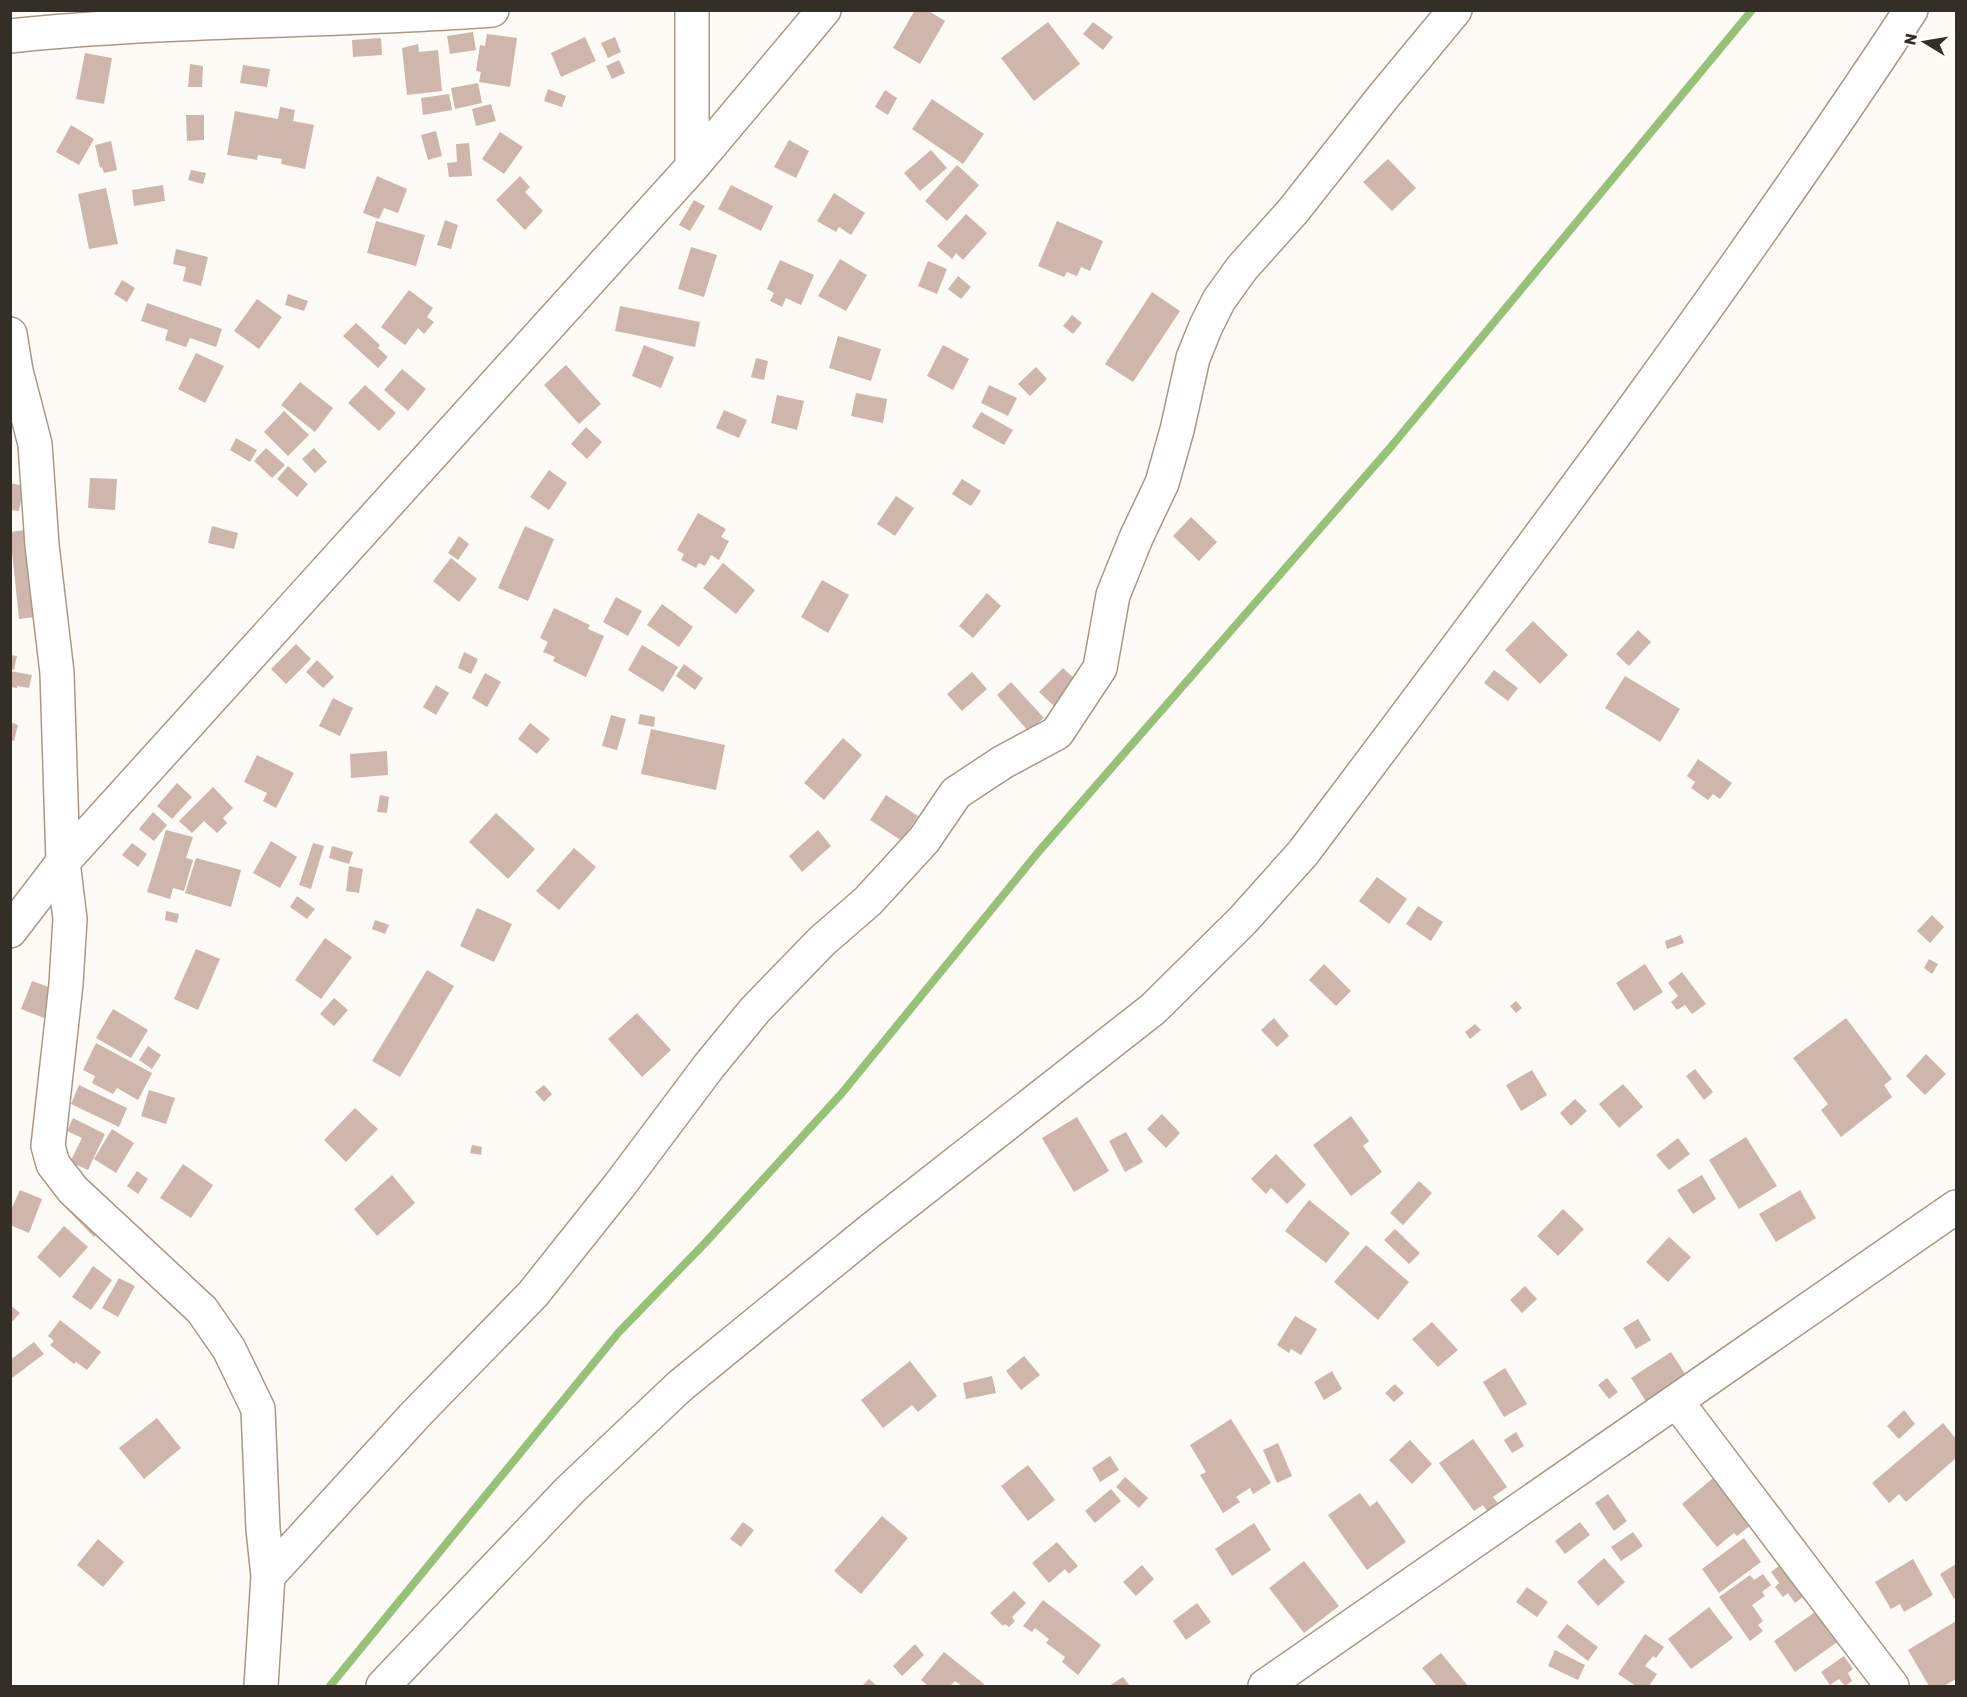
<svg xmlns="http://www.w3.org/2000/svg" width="1967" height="1697" font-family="Rubik,sans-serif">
  <rect width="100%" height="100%" fill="#fefbf7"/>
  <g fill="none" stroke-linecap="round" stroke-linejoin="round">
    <path stroke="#97c078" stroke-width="8" d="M330,1686L619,1332L705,1243L842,1093L1040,850L1390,448L1752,10"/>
  </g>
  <path fill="#ceb6ac" d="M915,10H927L945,21L920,64L893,48Z
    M1048,22L1080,64L1034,101L1001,58Z
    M1093,22L1113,37L1103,50L1083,34Z
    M473,32L476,50L450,54L447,36Z
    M487,34L517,38L510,87L479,82L481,72L476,71L480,45L485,46Z
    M585,37L596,61L561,77L551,53Z
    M615,37L621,52L608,58L601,43Z
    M381,38L382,55L353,57L352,40Z
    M418,44L419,52L438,50L442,91L407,95L402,48Z
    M85,53L112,58L104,104L76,99Z
    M619,60L625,73L612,79L606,66Z
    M190,64L203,66L202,87H188Z
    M243,65L270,69L267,87L240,83Z
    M478,83L482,103L455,109L451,88Z
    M548,89L566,96L562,107L544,101Z
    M885,90L897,98L888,115L875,107Z
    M449,94L452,110L423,115L421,98Z
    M932,99L984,134L963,164L912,129Z
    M491,104L496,121L476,126L472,109Z
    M280,107L295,110L293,121L314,125L305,169L281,164L282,159L258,155L257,160L227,155L235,111L278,119Z
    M186,115H204V140L187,141Z
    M71,125L94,139L79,165L56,152Z
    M436,131L442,156L428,160L421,135Z
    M500,132L523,147L504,174L482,159Z
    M789,140L809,151L796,178L774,167Z
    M111,141L117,170L104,173L102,167L100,168L95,145Z
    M469,143L472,176L449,177L447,163L457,162L456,144Z
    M931,150L947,168L920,191L904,173Z
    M1388,159L1416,188L1392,211L1363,182Z
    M957,165L979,185L947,221L925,201Z
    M191,170L206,173L203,184L188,180Z
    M377,176L407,189L398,213L384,208L379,219L363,213Z
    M520,176L530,187L525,192L543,211L525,230L496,200Z
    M163,185L165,201L134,206L132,190Z
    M731,185L773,206L761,231L718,209Z
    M106,188L118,244L89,249L78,194Z
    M834,193L865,213L851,235L839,227L836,232L817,221Z
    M694,200L705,206L690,231L679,225Z
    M966,214L987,233L963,260L956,253L952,259L937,246Z
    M445,220L458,225L451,249L437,245Z
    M376,221L425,235L416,266L367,253Z
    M1057,221L1103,241L1090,271L1081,267L1077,276L1067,272L1064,277L1038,266Z
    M691,247L717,255L704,297L678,289Z
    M176,249L208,257L201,286L183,281L186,267L173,264Z
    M840,259L867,275L846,311L818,296Z
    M780,260L814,275L801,305L786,298L782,307L770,301L774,293L767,289Z
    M928,261L947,269L937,294L918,286Z
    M958,276L971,287L961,299L948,289Z
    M122,280L135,288L127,302L114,294Z
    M409,290L433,308L427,317L434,322L424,334L418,328L405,345L381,327Z
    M1152,292L1180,311L1133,382L1105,364Z
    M288,294L308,301L304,311L285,305Z
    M257,299L282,317L259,349L234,331Z
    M147,303L222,329L216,347L190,338L186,347L165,340L168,330L141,321Z
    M620,306L700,322L695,347L615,331Z
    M1072,315L1082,323L1073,334L1063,326Z
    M356,323L380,345L378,348L388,357L378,368L343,336Z
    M838,336L881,349L871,381L829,368Z
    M644,345L674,357L661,388L632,376Z
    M943,345L969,359L953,390L927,376Z
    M196,353L224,366L205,403L178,389Z
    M756,358L768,361L764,380L751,377Z
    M566,365L601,404L579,424L544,385Z
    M1036,367L1047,379L1030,396L1018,384Z
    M402,369L426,389L408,411L384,390Z
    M300,382L333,408L315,432L281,405Z
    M365,385L396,413L379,431L348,403Z
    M989,385L1017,398L1008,416L981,403Z
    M856,393L887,399L883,423L851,416Z
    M777,395L804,401L797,430L771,423Z
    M724,410L747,420L739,438L716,428Z
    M284,411L309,435L288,456L264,432Z
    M981,412L1013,430L1004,445L972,427Z
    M586,427L602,442L587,459L571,444Z
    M236,438L257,450L250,462L230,450Z
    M266,448L285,465L272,478L254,461Z
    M314,448L327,462L315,473L302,459Z
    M288,466L308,484L297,497L277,479Z
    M549,470L567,483L549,510L530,497Z
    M90,478L117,479L115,510L88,508Z
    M962,479L981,491L971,506L952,494Z
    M10,483L24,486L19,511L10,510Z
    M896,496L914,508L895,536L877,524Z
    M698,513L726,529L721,537L729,541L719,560L711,555L705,566L699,563L696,568L681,560L684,554L677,550Z
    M1191,517L1217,542L1199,561L1173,536Z
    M212,526L238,533L234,549L208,543Z
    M525,526L554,539L528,601L498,588Z
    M25,530L35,617L19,619L10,532Z
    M459,536L469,544L458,560L448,553Z
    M451,558L477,579L459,602L433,581Z
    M723,563L755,590L736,614L703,588Z
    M822,580L849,595L828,633L801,617Z
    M987,593L1001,606L973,638L959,626Z
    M616,597L642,611L628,636L603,622Z
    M662,604L693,627L679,647L647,625Z
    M554,608L590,625L588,629L604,636L586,677L553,661L555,657L543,652L548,642L540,638Z
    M1533,621L1568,655L1540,684L1505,650Z
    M1638,630L1651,642L1629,666L1616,654Z
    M296,644L311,659L286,684L271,669Z
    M642,645L678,667L663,692L628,670Z
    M464,652L478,659L471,674L458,668Z
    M10,655L17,656L14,670L10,669Z
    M317,660L334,677L323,688L306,672Z
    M684,664L703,678L695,690L676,676Z
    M1063,668L1080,684L1056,708L1039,692Z
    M1494,670L1518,688L1508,701L1484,683Z
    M10,671L32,675L29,688L17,686V688L10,687Z
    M972,672L987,689L962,711L947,694Z
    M485,673L501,682L487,707L472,698Z
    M1625,676L1680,709L1660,742L1605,708Z
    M1011,682L1044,718L1028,731L997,695Z
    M436,685L449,693L436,715L423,707Z
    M333,698L353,708L340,736L319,726Z
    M640,714L655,717L654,727L638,724Z
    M611,715L626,719L617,750L602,746Z
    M10,722L18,725L14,741L10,740Z
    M530,723L550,739L537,754L518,739Z
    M651,729L725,745L716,790L641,774Z
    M843,738L862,755L824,800L804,783Z
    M387,751L388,775L351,778L350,754Z
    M257,755L294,773L276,808L263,801L267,793L244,782Z
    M1698,759L1732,783L1720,799L1713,794L1708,800L1691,788L1695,782L1687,776Z
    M177,783L192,797L172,819L157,806Z
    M213,787L233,808L223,818L227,823L217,833L204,821L192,833L179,821Z
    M380,795L389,797L387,813L377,812Z
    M886,795L918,816L902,841L870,820Z
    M153,812L167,825L154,841L139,829Z
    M496,813L535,849L508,879L469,842Z
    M166,830L193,837L186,858L193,860L184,891L173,888L170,899L147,892Z
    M818,830L831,846L802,872L789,856Z
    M271,841L297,857L280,888L253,873Z
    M132,843L147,854L138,867L122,855Z
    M313,843L324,846L311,889L299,885Z
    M332,846L353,852L349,864L329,858Z
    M574,848L596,867L559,910L536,891Z
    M196,858L241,870L231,907L185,893Z
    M349,866L363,869L359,893L346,891Z
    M1377,877L1407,899L1389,924L1359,901Z
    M297,896L315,909L307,919L290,907Z
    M1418,906L1443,922L1431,941L1406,924Z
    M477,908L512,924L494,962L460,946Z
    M166,911L179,914L177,923L165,920Z
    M1932,915L1944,927L1930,943L1917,931Z
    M375,920L389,925L385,934L372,929Z
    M1681,935L1684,943L1667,949L1665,941Z
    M325,938L352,957L321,999L295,980Z
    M196,949L220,959L198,1010L174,999Z
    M1929,959L1938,964L1932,974L1924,968Z
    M1324,964L1351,991L1336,1006L1309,980Z
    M1645,964L1663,992L1634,1011L1616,983Z
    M427,970L454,986L400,1077L372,1061Z
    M1682,972L1706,1004L1692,1014L1685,1005L1677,1010L1671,1002L1678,996L1668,983Z
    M32,981L60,991L49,1020L21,1009Z
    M334,998L348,1010L334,1026L320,1014Z
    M1516,1001L1522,1008L1516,1013L1510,1006Z
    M113,1009L148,1030L131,1058L96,1038Z
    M637,1013L671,1050L642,1077L608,1039Z
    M1274,1018L1289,1036L1277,1047L1261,1030Z
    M1846,1018L1892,1079L1884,1085L1892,1097L1841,1137L1821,1110L1828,1104L1793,1058Z
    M1475,1024L1481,1030L1470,1039L1465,1032Z
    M96,1043L152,1073L138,1100L117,1088L113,1094L92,1083L95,1076L83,1070Z
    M148,1046L161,1055L152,1069L139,1060Z
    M1926,1054L1946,1074L1925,1095L1906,1076Z
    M1695,1069L1713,1092L1704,1100L1686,1076Z
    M1532,1070L1547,1095L1521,1111L1506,1085Z
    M1623,1084L1643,1107L1619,1128L1599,1104Z
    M79,1085L127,1108L119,1127L71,1104Z
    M544,1085L552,1094L544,1102L535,1092Z
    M149,1090L175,1098L166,1124L141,1116Z
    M1575,1099L1587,1111L1571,1126L1560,1113Z
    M355,1108L378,1129L346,1162L324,1140Z
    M1162,1114L1180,1133L1166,1148L1147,1129Z
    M1351,1116L1369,1141L1363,1146L1382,1172L1351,1196L1313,1145Z
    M1077,1117L1109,1171L1074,1192L1042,1138Z
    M73,1118L105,1134L88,1170L70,1162L82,1138L67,1131Z
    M112,1129L134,1143L116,1173L94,1159Z
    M1126,1132L1143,1162L1125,1172L1109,1141Z
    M1746,1137L1777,1186L1739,1209L1709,1160Z
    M1678,1138L1690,1154L1669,1170L1656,1155Z
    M472,1145L482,1147L481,1155L470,1153Z
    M1276,1154L1306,1185L1287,1204L1271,1188L1266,1194L1251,1179Z
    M183,1164L213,1185L191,1218L160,1198Z
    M137,1171L148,1179L138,1194L127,1186Z
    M392,1175L415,1203L377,1236L354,1209Z
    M1702,1175L1716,1199L1693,1214L1677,1190Z
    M1419,1181L1432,1193L1403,1225L1390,1213Z
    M20,1190L42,1199L29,1233L10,1225V1212Z
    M1800,1190L1816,1218L1776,1242L1759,1214Z
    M76,1198L105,1228L94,1237L66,1208Z
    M1309,1200L1350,1233L1326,1263L1285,1231Z
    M1563,1209L1584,1229L1558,1256L1537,1236Z
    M64,1226L88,1247L60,1278L37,1257Z
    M1395,1229L1420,1253L1409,1264L1384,1240Z
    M1669,1237L1691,1257L1668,1282L1646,1262Z
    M1366,1245L1409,1282L1378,1320L1334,1282Z
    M93,1266L112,1280L91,1310L72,1297Z
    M119,1278L135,1286L118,1317L102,1308Z
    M1525,1286L1537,1299L1522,1313L1510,1300Z
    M10,1305L20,1313L10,1324Z
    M1295,1316L1317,1329L1301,1355L1291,1349L1289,1353L1277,1345Z
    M1638,1319L1651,1340L1636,1349L1623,1328Z
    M60,1320L101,1352L87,1370L76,1362L74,1364L50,1345L54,1341L48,1336Z
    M1432,1322L1458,1350L1438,1367L1412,1339Z
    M34,1342L44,1354L12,1378L10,1376V1360Z
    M1671,1352L1687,1377L1647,1403L1631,1378Z
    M1024,1356L1040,1375L1021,1390L1006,1371Z
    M910,1361L937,1396L918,1412L912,1405L883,1428L861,1400Z
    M1505,1368L1527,1404L1504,1417L1483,1382Z
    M1332,1371L1342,1389L1324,1400L1314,1382Z
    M992,1376L996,1393L966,1399L963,1383Z
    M1607,1378L1618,1392L1609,1399L1598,1385Z
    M1395,1384L1404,1393L1394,1402L1385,1393Z
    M1904,1410L1915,1424L1899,1439L1887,1426Z
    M157,1418L181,1448L144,1479L119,1448Z
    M1231,1419L1271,1483L1253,1494L1250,1488L1236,1497L1240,1502L1223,1513L1200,1475L1206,1472L1190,1445Z
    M1943,1423L1956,1439V1458L1906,1502L1899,1494L1889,1503L1872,1483Z
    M1516,1432L1524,1446L1512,1453L1504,1440Z
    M1473,1439L1507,1487L1493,1497L1501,1507L1490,1515L1483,1505L1474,1511L1439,1463Z
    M1410,1440L1432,1464L1412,1484L1389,1460Z
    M1278,1443L1292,1476L1277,1483L1263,1450Z
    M1110,1456L1119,1470L1100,1482L1092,1468Z
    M1028,1465L1055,1500L1028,1521L1001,1486Z
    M1718,1474L1756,1521L1737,1536L1734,1533L1717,1547L1682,1504Z
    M1125,1477L1148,1498L1139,1508L1116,1487Z
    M1111,1489L1121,1501L1095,1523L1085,1511Z
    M1360,1493L1370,1507L1377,1501L1406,1542L1367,1570L1328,1515Z
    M1608,1494L1627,1521L1614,1531L1595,1503Z
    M882,1516L908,1538L861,1594L834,1571Z
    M743,1522L754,1530L741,1547L730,1539Z
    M1580,1522L1590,1535L1565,1554L1555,1541Z
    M1254,1523L1271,1550L1232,1576L1215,1549Z
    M1633,1532L1643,1546L1621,1561L1611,1547Z
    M1744,1538L1761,1562L1719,1593L1702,1569Z
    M98,1539L124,1562L103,1587L77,1565Z
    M1057,1542L1078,1566L1069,1574L1065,1569L1049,1583L1032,1563Z
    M1604,1558L1625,1582L1598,1606L1577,1582Z
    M1789,1558L1813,1589L1795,1603L1788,1593L1783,1597L1775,1587L1779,1583L1771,1572Z
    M1913,1559L1933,1595L1904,1612L1900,1604L1891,1609L1875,1582Z
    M1304,1561L1339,1606L1304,1633L1269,1588Z
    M1956,1564V1597L1954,1599L1940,1574Z
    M1142,1565L1154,1579L1136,1596L1123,1582Z
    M1763,1574L1771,1585L1762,1592L1765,1596L1752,1605L1763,1621L1758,1625L1763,1631L1750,1641L1719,1597L1750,1575L1754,1580Z
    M1527,1587L1548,1602L1537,1617L1516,1602Z
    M1014,1591L1026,1603L1012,1617L1015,1621L1009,1627L1005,1624L1003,1626L990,1613Z
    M1043,1600L1101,1645L1078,1675L1062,1662L1065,1657L1046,1643L1049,1639L1035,1628L1032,1632L1023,1626Z
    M1197,1603L1211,1622L1186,1640L1173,1621Z
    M1709,1607L1733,1638L1691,1669L1668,1639Z
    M1822,1607L1843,1638L1795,1672L1774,1641Z
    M1956,1621V1679L1944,1686H1929L1908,1650Z
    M1567,1624L1598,1647L1588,1661L1557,1637Z
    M1645,1634L1664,1647L1656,1658L1653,1656L1645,1666L1657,1674L1649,1686H1636L1618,1674Z
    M915,1644L924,1655L902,1676L893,1666Z
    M1555,1650L1585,1665L1578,1680L1548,1666Z
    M944,1652L984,1684L982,1686H962L955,1681L950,1686H928L921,1680Z
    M1441,1653L1468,1686H1437L1422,1668Z
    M1844,1656L1853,1669L1848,1673L1852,1681L1845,1686L1839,1679L1830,1685L1821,1672Z
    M1123,1677L1130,1686H1109Z
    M869,1679L877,1686H862Z"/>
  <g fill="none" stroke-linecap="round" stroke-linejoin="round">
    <defs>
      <path id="minor" d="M692,10V167
        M10,36C170,19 332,22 492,10
        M10,334L16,371L35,444L42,545L57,673L63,862L70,919L66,984L48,1146L53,1164L73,1190L202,1310L229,1349L258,1409L263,1529L268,1576L261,1686
        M10,931L63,862L692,167L824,10
        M1677,1402L1892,1686
        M268,1576L416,1414L533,1294L619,1186L709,1066L755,1010L822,941L868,901L924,840L956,793L1003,762L1057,733L1100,668L1113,595L1136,538L1162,483L1177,430L1193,358L1206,326L1219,300L1242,268L1293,211L1383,97L1455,10
        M383,1686L570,1490L680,1386L871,1230L1153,1009L1243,920L1303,853C1511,576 1720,300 1911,10
        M1265,1686L1956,1207"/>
    </defs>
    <use href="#minor" stroke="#a89987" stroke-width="36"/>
    <use href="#minor" stroke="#fff" stroke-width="33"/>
  </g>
  <rect width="1967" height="1697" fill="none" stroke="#342e27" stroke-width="24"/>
  <g transform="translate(1925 42) rotate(281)" stroke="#ffffff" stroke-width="4.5" paint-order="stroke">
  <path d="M0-4.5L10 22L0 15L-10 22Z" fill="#342e27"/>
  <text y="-9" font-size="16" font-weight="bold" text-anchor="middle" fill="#342e27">N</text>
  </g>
</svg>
